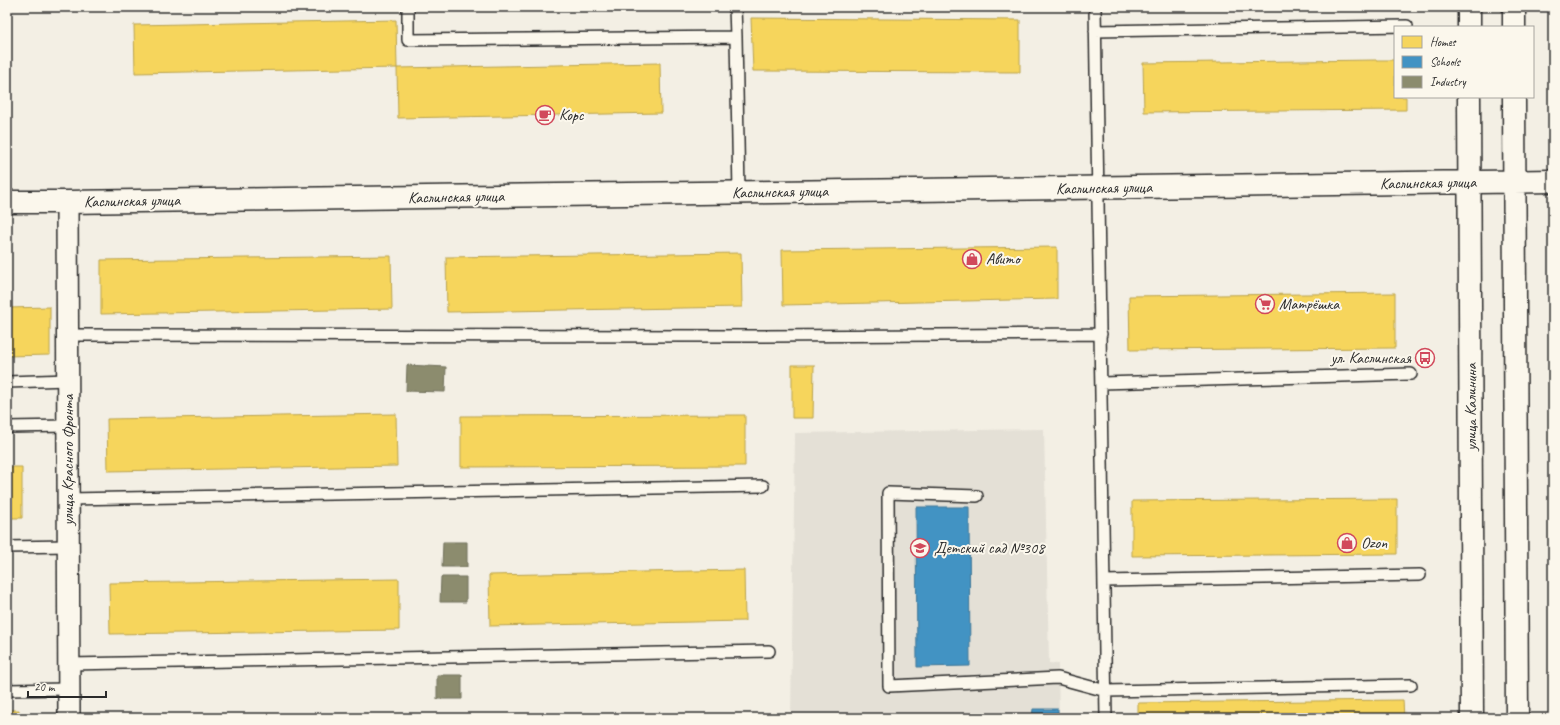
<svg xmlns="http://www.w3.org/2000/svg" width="1560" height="725" font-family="Caveat,sans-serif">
  <rect width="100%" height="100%" fill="#f3efe4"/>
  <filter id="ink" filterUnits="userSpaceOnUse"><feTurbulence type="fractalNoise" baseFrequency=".025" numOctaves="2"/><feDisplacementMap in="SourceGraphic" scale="8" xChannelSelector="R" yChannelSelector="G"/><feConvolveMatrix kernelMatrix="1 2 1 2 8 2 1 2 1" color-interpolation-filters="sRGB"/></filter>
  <g filter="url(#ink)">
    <path fill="#e4e0d6" d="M1044,429L1049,663L1058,664L1059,718H791L795,433Z"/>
    <path fill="#f6d55c" stroke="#b9a24d" d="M751,18L1020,20V72L753,71Z
      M396,20L397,68L135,73L134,25Z
      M1376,60H1395V97H1406V110L1144,112L1143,63Z
      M660,63L661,113L398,118L397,68Z
      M1057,247V299L783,305L782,250Z
      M741,253L742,307L447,312L446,257Z
      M391,256L392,309L101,314V260Z
      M1395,293V348L1130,350L1129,296Z
      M50,307V355L7,356V308Z
      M792,365H814L813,418H792Z
      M396,414L397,466L108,471L107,419Z
      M745,415V466L461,467V416Z
      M7,467H22V518H7Z
      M1397,499V554L1132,556V501Z
      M744,570L745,621L490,626L489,575Z
      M399,579V630L110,634L109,583Z
      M1403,700L1404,718H1138V703Z
      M7,710H19V718H7Z"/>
    <path fill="#4393c3" stroke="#3c7495" d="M916,507H969L970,666L917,667Z
      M1033,709H1058V718H1032Z"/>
    <path fill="#8c8c6e" stroke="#6f6f5a" d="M407,365L446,367L445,392L406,391Z
      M443,542H467V567H442Z
      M441,577H466V602H440Z
      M437,675H462V699H437Z"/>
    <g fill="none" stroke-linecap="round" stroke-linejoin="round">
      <defs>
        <path id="service" d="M408,7V40L736,37L735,7
          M1095,7L1106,718
          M1095,31L1407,26
          M736,37L739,193
          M67,335L764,336L1101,334
          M7,382L68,380
          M1102,383L1411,374
          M7,427L68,426
          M977,496L888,493L889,686L1058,678L1106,691L1411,685
          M68,499L763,486
          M7,547L68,546
          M1104,581L1420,575
          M69,664L769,651
          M7,690L69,689"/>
        <path id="minor" d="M67,202L69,718"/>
        <path id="secondary" d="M1469,7V27
          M1514,7V27
          M1469,97L1472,718
          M1514,97L1517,718
          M7,202H67L1553,181"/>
      </defs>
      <use href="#service" stroke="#2b2b2b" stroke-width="14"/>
      <use href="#minor" stroke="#2b2b2b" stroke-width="24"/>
      <use href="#secondary" stroke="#2b2b2b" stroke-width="25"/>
      <use href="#service" stroke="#fbf7ec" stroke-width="11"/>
      <use href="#minor" stroke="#fbf7ec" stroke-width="21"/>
      <use href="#secondary" stroke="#fbf7ec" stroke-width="22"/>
    </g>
  </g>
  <defs>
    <symbol id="cafe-ring" viewBox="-11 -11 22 22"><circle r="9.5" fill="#fbf7ec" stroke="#d1495b" stroke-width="1.5"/><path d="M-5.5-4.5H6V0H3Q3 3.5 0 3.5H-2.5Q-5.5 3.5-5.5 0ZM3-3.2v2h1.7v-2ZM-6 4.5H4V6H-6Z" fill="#d1495b"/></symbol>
    <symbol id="shop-ring" viewBox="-11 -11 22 22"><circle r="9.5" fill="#fbf7ec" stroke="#d1495b" stroke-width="1.5"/><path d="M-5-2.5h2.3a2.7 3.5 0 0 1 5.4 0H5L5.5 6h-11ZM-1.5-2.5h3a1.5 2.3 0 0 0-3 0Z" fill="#d1495b"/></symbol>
    <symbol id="supermarket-ring" viewBox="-11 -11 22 22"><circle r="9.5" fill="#fbf7ec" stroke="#d1495b" stroke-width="1.5"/><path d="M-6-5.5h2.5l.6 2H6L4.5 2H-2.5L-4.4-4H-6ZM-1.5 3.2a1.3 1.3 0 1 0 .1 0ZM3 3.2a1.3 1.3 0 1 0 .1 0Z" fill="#d1495b"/></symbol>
    <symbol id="bus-ring" viewBox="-11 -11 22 22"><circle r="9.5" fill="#fbf7ec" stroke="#d1495b" stroke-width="1.5"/><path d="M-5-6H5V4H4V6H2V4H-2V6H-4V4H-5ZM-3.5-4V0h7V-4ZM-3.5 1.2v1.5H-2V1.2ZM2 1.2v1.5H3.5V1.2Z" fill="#d1495b"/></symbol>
    <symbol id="school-ring" viewBox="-11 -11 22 22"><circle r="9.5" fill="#fbf7ec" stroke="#d1495b" stroke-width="1.5"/><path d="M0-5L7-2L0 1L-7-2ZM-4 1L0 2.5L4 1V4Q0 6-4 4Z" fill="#d1495b"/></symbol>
  </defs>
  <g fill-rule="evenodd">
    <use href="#cafe-ring" x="534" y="104" width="22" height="22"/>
    <use href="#shop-ring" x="961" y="248" width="22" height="22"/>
    <use href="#supermarket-ring" x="1254" y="293" width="22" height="22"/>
    <use href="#bus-ring" x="1414" y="347" width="22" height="22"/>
    <use href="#shop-ring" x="1336" y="532" width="22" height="22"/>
    <use href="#school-ring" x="909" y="537" width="22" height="22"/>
  </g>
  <g text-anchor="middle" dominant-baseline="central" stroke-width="4" stroke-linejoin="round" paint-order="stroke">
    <g font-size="16" fill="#2b2b2b" stroke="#fbf7ec" text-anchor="start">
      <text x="559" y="115">Корс</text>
      <text x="986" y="259">Авито</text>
      <text x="1279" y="304">Матрёшка</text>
      <text x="1411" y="358" text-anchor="end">ул. Каслинская</text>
      <text x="1361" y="543">Ozon</text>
      <text x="934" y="548">Детский сад №308</text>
    </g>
    <g font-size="16" fill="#2b2b2b" stroke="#fbf7ec">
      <text transform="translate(1428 183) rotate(-1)">Каслинская улица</text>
      <text transform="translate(1104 188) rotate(-1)">Каслинская улица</text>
      <text transform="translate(780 192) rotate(-1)">Каслинская улица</text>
      <text transform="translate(456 197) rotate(-1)">Каслинская улица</text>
      <text transform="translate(132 201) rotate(-1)">Каслинская улица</text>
      <text transform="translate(1471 407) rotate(-90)">улица Калинина</text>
      <text transform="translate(68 460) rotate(-90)">улица Красного Фронта</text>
    </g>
  </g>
  <rect width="1560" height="725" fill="none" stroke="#fbf7ec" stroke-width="24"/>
  <rect x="12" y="12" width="1536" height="701" fill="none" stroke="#2b2b2b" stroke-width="1.5" filter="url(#ink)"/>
  <rect x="1394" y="26" width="140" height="72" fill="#fbf7ec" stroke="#a8a59f"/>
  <rect x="1402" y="36" width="20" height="12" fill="#f6d55c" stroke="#a8a59f"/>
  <text x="1430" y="46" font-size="12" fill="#2b2b2b">Homes</text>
  <rect x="1402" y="56" width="20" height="12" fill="#4393c3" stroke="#a8a59f"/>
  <text x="1430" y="66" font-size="12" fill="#2b2b2b">Schools</text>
  <rect x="1402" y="76" width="20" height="12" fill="#8c8c6e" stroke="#a8a59f"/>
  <text x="1430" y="86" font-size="12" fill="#2b2b2b">Industry</text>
  <path d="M28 691v6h78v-6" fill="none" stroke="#2b2b2b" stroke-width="2"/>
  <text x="34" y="691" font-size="12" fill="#2b2b2b" stroke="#fbf7ec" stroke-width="3" paint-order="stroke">20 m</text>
</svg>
